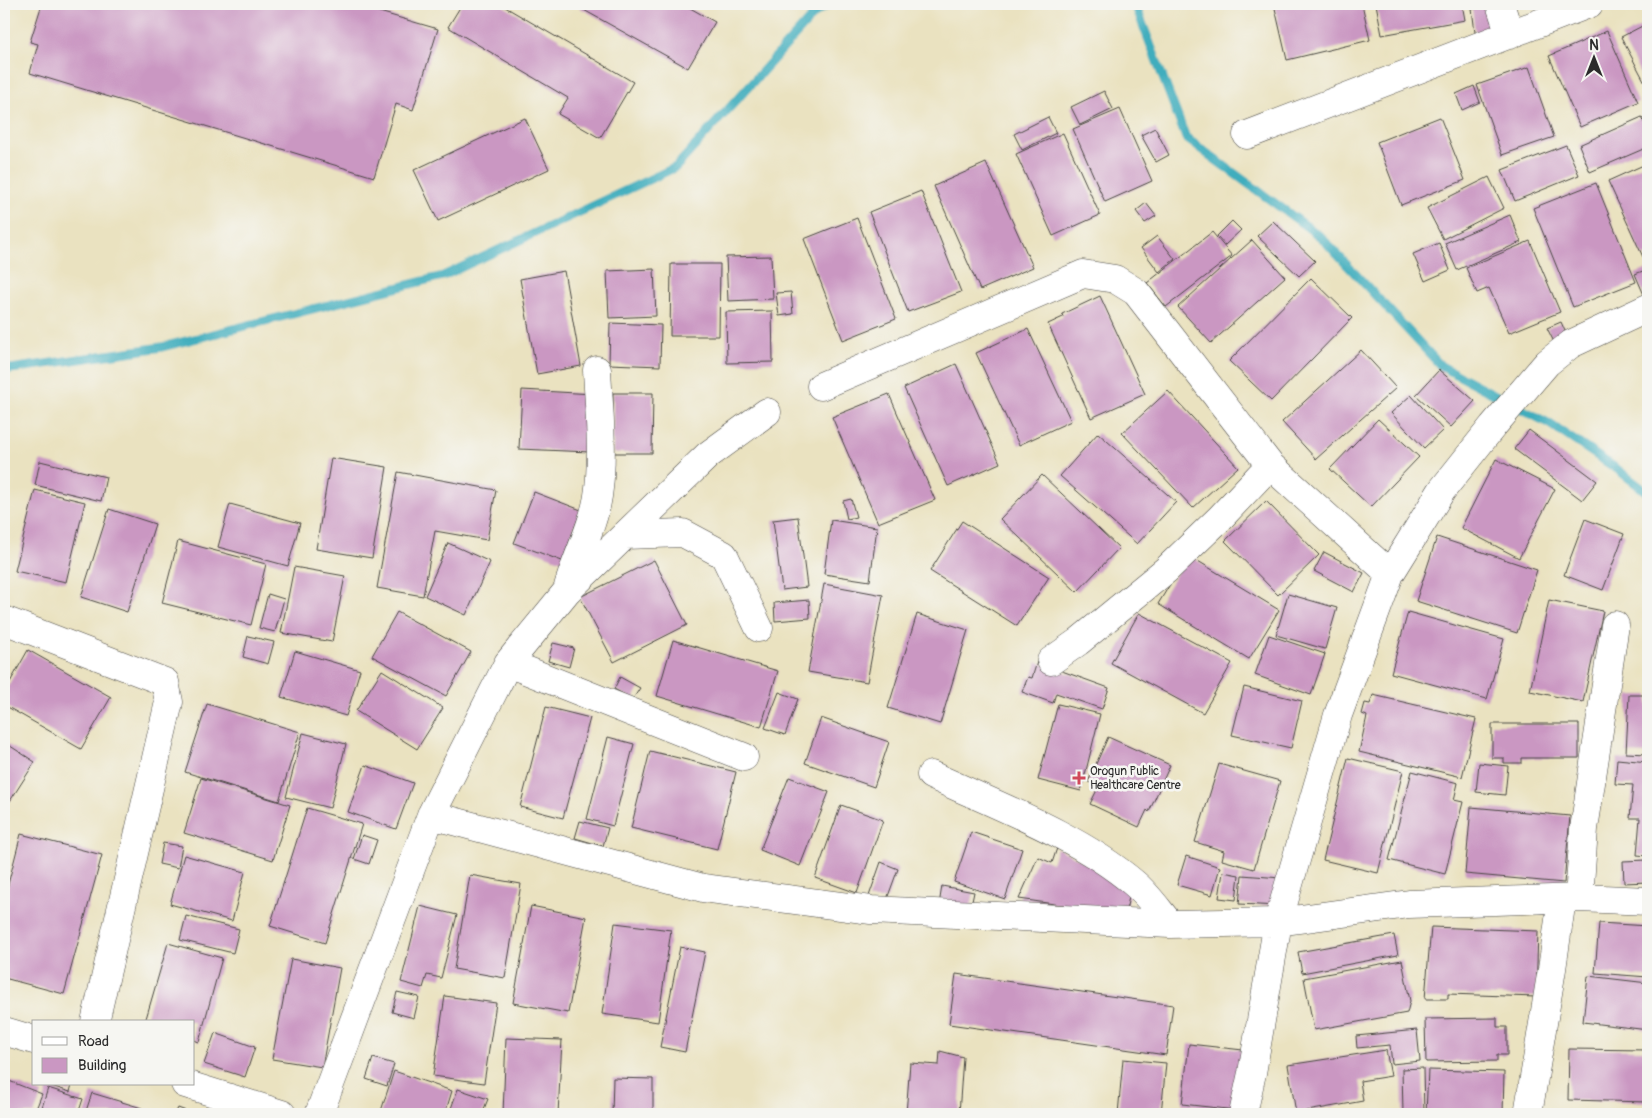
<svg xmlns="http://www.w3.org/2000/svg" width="1652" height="1118" font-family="Pangolin,sans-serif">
  <rect width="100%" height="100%" fill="#f6f6f2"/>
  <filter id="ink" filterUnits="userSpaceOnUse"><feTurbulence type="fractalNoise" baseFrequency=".02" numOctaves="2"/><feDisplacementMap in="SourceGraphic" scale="10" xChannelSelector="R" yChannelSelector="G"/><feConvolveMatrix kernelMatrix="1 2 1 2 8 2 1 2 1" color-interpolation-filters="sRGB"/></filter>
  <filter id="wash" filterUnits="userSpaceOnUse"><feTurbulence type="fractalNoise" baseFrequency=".0096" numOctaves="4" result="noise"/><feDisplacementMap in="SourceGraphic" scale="20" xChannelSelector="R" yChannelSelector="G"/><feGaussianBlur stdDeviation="1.12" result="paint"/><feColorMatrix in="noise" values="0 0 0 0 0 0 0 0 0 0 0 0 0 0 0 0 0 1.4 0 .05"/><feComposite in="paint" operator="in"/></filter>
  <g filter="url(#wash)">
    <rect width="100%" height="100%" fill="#eae2c0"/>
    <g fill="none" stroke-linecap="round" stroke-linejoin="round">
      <path stroke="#3fadbd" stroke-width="9" d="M1135,4L1186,138L1321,237L1441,366L1548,423L1617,469L1648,493
        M4,370L162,347L443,276L676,167L817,11L830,4"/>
    </g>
    <g id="blocks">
      <path fill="#ca97c2" d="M42,4H352L438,29L413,110L396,104L374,177L30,73L38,44L30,42Z
        M462,4H500L633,82L600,138L558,114L568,98L448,27Z
        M573,4H683L715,22L688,68Z
        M1274,4H1362L1370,40L1287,60Z
        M1376,4H1462L1465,20L1382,35Z
        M1493,7L1497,37L1476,40L1472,9Z
        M1648,23V88L1621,37Z
        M1607,31L1638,102L1580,127L1549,56Z
        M1529,67L1554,137L1502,155L1477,85Z
        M1474,86L1480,102L1462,110L1456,94Z
        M1104,91L1113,109L1080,125L1071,107Z
        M1120,109L1152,181L1105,202L1073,129Z
        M1048,117L1056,133L1022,150L1014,134Z
        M1440,117L1465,180L1401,205L1377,142Z
        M1642,117L1648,131V147L1590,172L1579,145Z
        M525,118L549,169L438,221L414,170Z
        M1155,128L1169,155L1156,162L1141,135Z
        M1063,133L1100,215L1053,236L1016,154Z
        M1566,145L1579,175L1515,201L1502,170Z
        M986,163L1033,267L980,290L934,186Z
        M1648,163V254L1643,257L1608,181Z
        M1489,177L1504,208L1443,239L1427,208Z
        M1596,183L1636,282L1573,307L1533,208Z
        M921,191L961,292L908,312L869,212Z
        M1146,203L1156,216L1145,223L1136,211Z
        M1510,215L1521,242L1457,270L1445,243Z
        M857,218L896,319L843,340L804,239Z
        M1232,221L1241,230L1225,245L1217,236Z
        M1273,221L1315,261L1299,276L1257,236Z
        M1212,232L1232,256L1166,307L1147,283Z
        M1157,236L1175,259L1159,272L1141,248Z
        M1252,240L1285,277L1211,343L1178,307Z
        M1530,241L1560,312L1509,333L1489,288L1477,293L1466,268Z
        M1439,243L1450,270L1425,281L1413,254Z
        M771,256L773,299L728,301L726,257Z
        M671,264H720L719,336H670Z
        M654,269L656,316L609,318L607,271Z
        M1648,269V304L1635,274Z
        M564,271L581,366L537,374L520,279Z
        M1311,278L1352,318L1271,401L1229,361Z
        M791,292L793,314L779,316L776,293Z
        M1100,296L1145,394L1091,418L1048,324L1063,317L1062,314Z
        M772,311L773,362L727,363L726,312Z
        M1561,322L1568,338L1555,344L1547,328Z
        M610,323L661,325L660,366L609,364Z
        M1028,329L1071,421L1019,445L976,353Z
        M1361,350L1396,388L1316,459L1282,422Z
        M956,364L1000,463L948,486L904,388Z
        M1439,370L1475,401L1451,427L1416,395Z
        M522,390L594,394L590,452L519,449Z
        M1168,391L1238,467L1193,508L1122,433Z
        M613,393H653L652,453H613Z
        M889,394L935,500L878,523L832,417Z
        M1411,395L1443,430L1424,448L1391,413Z
        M1378,419L1419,457L1371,507L1330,469Z
        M1529,430L1597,481L1582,500L1514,449Z
        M1098,433L1176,502L1137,544L1060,476Z
        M331,458L387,467L372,558L316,549Z
        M1496,459L1555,489L1519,558L1461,528Z
        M40,461L106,477L101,501L35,485Z
        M398,472L496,490L487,540L435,531L423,596L377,588Z
        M1042,475L1119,548L1077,592L1000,519Z
        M35,490L85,502L66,582L15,571Z
        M534,492L581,510L562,561L514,543Z
        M851,499L856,517L847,519L843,501Z
        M1266,501L1319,555L1278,595L1225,541Z
        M230,504L300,523L288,566L218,547Z
        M109,509L155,524L127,612L81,597Z
        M798,517L807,587L782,590L773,520Z
        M1585,519L1624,534L1603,590L1564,575Z
        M831,520L877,527L870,581L824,574Z
        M962,521L1049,577L1017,626L930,571Z
        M1437,537L1537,570L1517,633L1416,601Z
        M178,541L266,564L251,625L162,603Z
        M448,543L490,562L466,615L425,596Z
        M1324,552L1364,573L1354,592L1314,571Z
        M1188,555L1279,610L1249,659L1158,604Z
        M654,560L687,625L614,662L580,597Z
        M294,567L345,576L332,642L281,633Z
        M824,584L883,595L867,682L808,672Z
        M268,594L284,599L275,632L259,628Z
        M1288,594L1337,608L1325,649L1276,635Z
        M809,600L810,618L775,621L774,603Z
        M1549,600L1603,611L1583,702L1530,691Z
        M397,612L471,652L446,696L372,656Z
        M1408,612L1504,639L1487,699L1391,673Z
        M1139,613L1232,663L1203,713L1111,663Z
        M917,614L968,630L940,724L888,708Z
        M1269,635L1325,654L1311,695L1255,675Z
        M248,636L274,642L268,664L243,657Z
        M673,640L778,671L761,727L657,696Z
        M553,643L574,648L569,667L548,661Z
        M28,650L111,697L81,749L4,705V693Z
        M295,651L360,670L346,716L281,697Z
        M1037,662L1109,688L1102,709L1056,693L1053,703L1022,692L1028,677L1032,678Z
        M382,670L443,708L417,749L356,711Z
        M620,677L640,688L633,699L614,689Z
        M1244,687L1302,701L1291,748L1232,735Z
        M779,692L798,699L785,735L765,728Z
        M1373,695L1476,719L1462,777L1359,752L1367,716L1362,714L1365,703L1370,704Z
        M1629,695H1648V754L1626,753Z
        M207,704L300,732L279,801L185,772Z
        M1058,704L1100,714L1081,791L1038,780Z
        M546,707L590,718L563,818L520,807Z
        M821,718L889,742L874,787L805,763Z
        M1492,724H1579V758H1522V763H1504V758H1492Z
        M303,733L346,744L330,808L286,797Z
        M608,737L634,744L613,826L587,819Z
        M1108,737L1170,765L1149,812L1147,810L1139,827L1090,804L1099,786L1088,782Z
        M4,742L35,762L10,801L4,797Z
        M650,751L736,772L717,849L631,828Z
        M1348,758L1403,771L1378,873L1323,860Z
        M1617,759L1648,762V856L1637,855L1640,818H1630L1633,785L1615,784Z
        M1479,763L1508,766L1505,795L1476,792Z
        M1219,764L1280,781L1254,869L1222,860L1224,851L1195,842Z
        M365,765L413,783L396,829L348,812Z
        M1412,771L1458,783L1454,800L1463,802L1445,874L1389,860Z
        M789,777L829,792L800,866L760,850Z
        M201,778L290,805L273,860L184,833Z
        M841,805L883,820L857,893L815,878Z
        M1471,807L1570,816L1564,883L1465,874Z
        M307,808L362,824L325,943L270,926Z
        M580,821L608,828L603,846L575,838Z
        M971,832L1022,849L1005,899L954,882Z
        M21,834L102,855L64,994L4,978V900Z
        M362,835L377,840L369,864L354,859Z
        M163,843L182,846L178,868L159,864Z
        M1057,848L1132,885L1125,914L1019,899L1038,857L1052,863Z
        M184,855L245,872L232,921L170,904Z
        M1186,856L1220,867L1212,895L1177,885Z
        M1647,860L1648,882L1624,883L1623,861Z
        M881,862L898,869L887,899H868Z
        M1223,872L1239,875L1236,900L1219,898Z
        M470,875L521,884L505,978L454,969Z
        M1242,875L1281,878L1278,906L1239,904Z
        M942,886L974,892L970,911L939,905Z
        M420,906L457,915L441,978L427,975L423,988L401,982Z
        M531,906L586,917L568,1013L513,1003Z
        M186,916L239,929L233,953L180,940Z
        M615,923L671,930L658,1022L602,1014Z
        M1599,923L1648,926V977L1595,973Z
        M1431,927L1538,931L1536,997L1448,994V999H1425Z
        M1394,935L1398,955L1302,973L1298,952Z
        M168,943L222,958L199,1042L194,1040V1022H145Z
        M680,947L705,952L685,1052L660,1047Z
        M291,959L340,968L322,1067L272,1059Z
        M1402,960L1410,1001L1407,1013L1314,1030L1304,978Z
        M956,974L1173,1005L1166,1055L949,1024Z
        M1588,976L1648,983V1030L1583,1022Z
        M397,992L419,997L414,1018L392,1012Z
        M445,996L496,1003L484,1083L433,1076Z
        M1497,1018V1027H1507V1055H1497V1061L1426,1062L1425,1019Z
        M1417,1030L1420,1061L1392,1064L1390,1045L1357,1048L1356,1036Z
        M215,1033L255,1047L245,1077L204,1064Z
        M506,1038L562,1040L558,1114H503Z
        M1189,1044L1243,1050L1236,1110L1182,1104Z
        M1569,1049L1648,1050V1102L1568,1100Z
        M1386,1050L1391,1076L1360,1081L1363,1101L1296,1113L1288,1065Z
        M940,1051L963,1057L959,1114H906L910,1063L939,1065Z
        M373,1058L394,1064L387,1086L366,1079Z
        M1123,1059L1166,1063L1161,1114H1118Z
        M1423,1068L1424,1113H1403L1402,1069Z
        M1428,1070L1504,1072L1503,1114H1426Z
        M394,1071L452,1091L445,1114H380Z
        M613,1078L653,1079V1114H612Z
        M4,1079L42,1094L34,1114H4Z
        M45,1084H72L70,1092Z
        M48,1088L83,1099L78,1114H40Z
        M458,1089L488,1099L482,1114H449Z
        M92,1093L142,1108L140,1114H85Z
        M178,1108L194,1114H175Z
        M1174,1109L1205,1113V1114H1173Z"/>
    </g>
  </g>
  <g filter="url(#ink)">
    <use href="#blocks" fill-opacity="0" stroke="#484641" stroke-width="1"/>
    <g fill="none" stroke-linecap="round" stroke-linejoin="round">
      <defs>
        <path id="minor" d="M1500,4L1510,35
          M1247,135L1589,4
          M821,386L1083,274L1115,279L1136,292L1270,465L1390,574
          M625,535L683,533L724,555L759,628
          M568,587C576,558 594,525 598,496C604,455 599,411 597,370
          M4,620L165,682L169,702L95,1022
          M1051,661L1078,642L1166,570L1220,518L1270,465
          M508,663L744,757
          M931,775C998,806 1079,836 1135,884C1148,895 1159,911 1170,924
          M431,815L703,888L871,910L1170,924L1278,922L1409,904L1579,898L1648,901
          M1579,898L1584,829L1615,625
          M4,1031L34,1040
          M185,1084L282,1114
          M319,1114L431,815L508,663L567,591L708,455L767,412
          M1243,1114L1252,1073L1278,922L1338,715L1390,574L1442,490L1493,426L1547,363L1571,344L1648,308
          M1528,1114L1552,969L1562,899"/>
      </defs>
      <use href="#minor" stroke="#484641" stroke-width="29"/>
      <use href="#minor" stroke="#fff" stroke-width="28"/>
    </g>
  </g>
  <path fill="#d1495b" stroke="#f6f6f2" stroke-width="2" d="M1076.5 770.5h5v5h5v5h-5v5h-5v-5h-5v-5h5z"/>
  <g text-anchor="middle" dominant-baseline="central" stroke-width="5" stroke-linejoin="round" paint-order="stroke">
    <g font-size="12" fill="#2b2b2b" stroke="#f6f6f2" text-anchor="start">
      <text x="1090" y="771">Orogun Public<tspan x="1090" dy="14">Healthcare Centre</tspan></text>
    </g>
  </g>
  <rect width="1652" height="1118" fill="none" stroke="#f6f6f2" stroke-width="20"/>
  <rect x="32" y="1020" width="162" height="65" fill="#f6f6f2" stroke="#a5a5a2"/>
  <rect x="42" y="1037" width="25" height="8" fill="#ffffff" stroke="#a5a5a2"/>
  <text x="78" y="1046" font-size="15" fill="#2b2b2b">Road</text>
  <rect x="42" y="1058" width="25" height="15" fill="#ca97c2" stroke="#a5a5a2"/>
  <text x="78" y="1070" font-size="15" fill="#2b2b2b">Building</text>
  <g transform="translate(1594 58)" stroke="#f6f6f2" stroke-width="4" paint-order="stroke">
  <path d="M0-4L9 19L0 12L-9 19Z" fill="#2b2b2b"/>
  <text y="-8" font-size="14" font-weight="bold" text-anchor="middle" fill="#2b2b2b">N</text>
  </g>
</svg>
